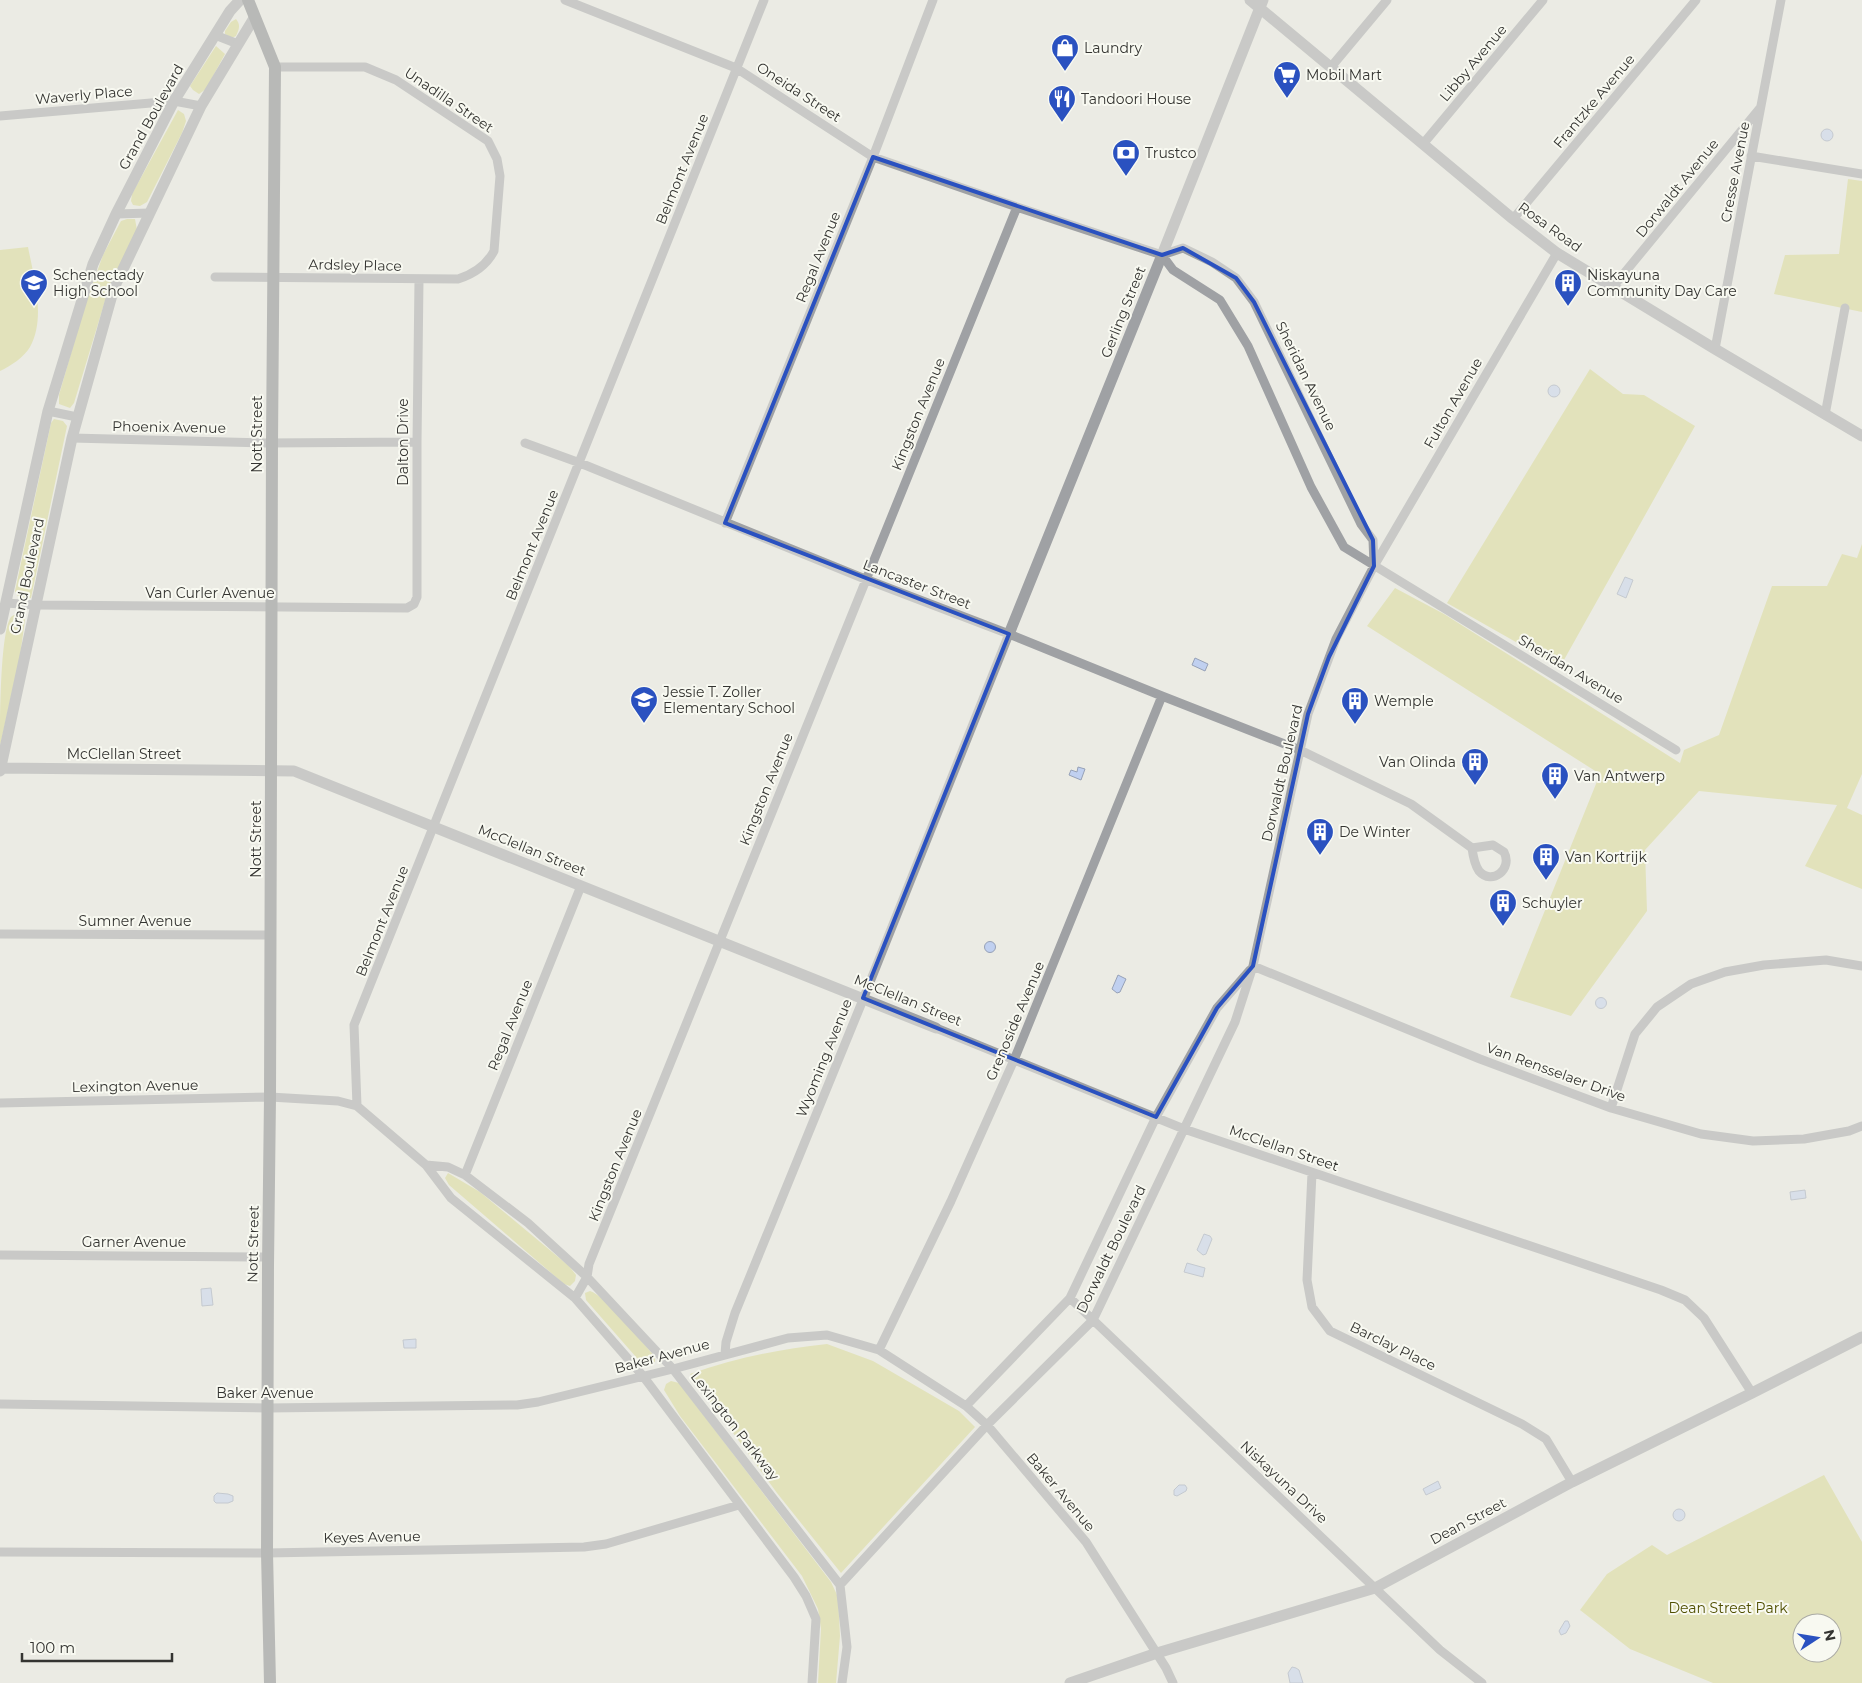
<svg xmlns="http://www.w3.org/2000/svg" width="1862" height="1683" font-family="Montserrat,sans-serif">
  <rect width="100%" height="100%" fill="#ebebe4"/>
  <path fill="#d7d88a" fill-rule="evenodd" d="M236,19C241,25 239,29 236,36L232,38L225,34V31L231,22Z
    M216,46L225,54L206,89L199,94L193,90L190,86Z
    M178,110L184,114L186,121L182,133L147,202L140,206L133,205L131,201L132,194Z
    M1848,179L1862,181V312L1774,294L1785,255L1839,254Z
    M127,219H135L137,230L108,291L74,403L70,408L59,404V395L84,308L103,255L121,221Z
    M28,247C34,278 46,318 30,347C24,357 11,366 0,371V250Z
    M1590,369L1623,394L1644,395L1695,426L1560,667L1447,603Z
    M54,419L63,421L67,426L31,598H19L15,591L51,423Z
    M1862,544V774L1847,808L1862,815V889L1805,866L1837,805L1699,791L1645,850L1647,911L1571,1016L1510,997L1600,774L1367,626L1395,588L1444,614L1680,763L1684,750L1719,735L1772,586H1827L1842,554L1857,558Z
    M18,613L23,614L25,620L20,656L0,746C0,722 0,632 11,617C13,615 16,614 18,613Z
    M448,1173L480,1192L569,1266L576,1275L575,1281L570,1286L564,1284L449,1185L445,1178Z
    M590,1291C605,1295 642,1343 655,1356V1362L643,1365L586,1300L585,1293Z
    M827,1344L873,1361L959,1411L975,1427L841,1573L777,1493L690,1374C736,1358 779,1349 827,1344Z
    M671,1381L679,1383L831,1582L838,1597L840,1636L836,1683H818L821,1629L818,1609L802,1576L680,1416L664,1390L666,1384Z
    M1824,1475L1862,1542V1683H1713L1630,1649L1580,1610L1607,1574L1652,1545L1667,1555ZM1802,1623H1832V1653H1802Z"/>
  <path fill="#c0d0f0" stroke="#96a1b7" d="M1821 135a6 6 0 1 1 12 0a6 6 0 1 1-12 0Z
    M1548 391a6 6 0 1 1 12 0a6 6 0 1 1-12 0Z
    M1625,577L1633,580L1626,598L1617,594Z
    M1195,658L1208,664L1205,671L1192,665Z
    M1078,767L1085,769L1081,780L1069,775L1071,770L1077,772Z
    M984.5 947a5.5 5.5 0 1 1 11 0a5.5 5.5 0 1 1-11 0Z
    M1118,975L1126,979L1120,992L1117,993L1112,989Z
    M1595.5 1003a5.5 5.5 0 1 1 11 0a5.5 5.5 0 1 1-11 0Z
    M1805,1190L1806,1198L1791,1200L1790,1192Z
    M1204,1234L1210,1236L1212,1239L1206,1254L1203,1255L1197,1250Z
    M1187,1263L1205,1268L1203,1277L1184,1272Z
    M211,1288L213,1305L202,1306L201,1289Z
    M416,1339V1348H404L403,1340Z
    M1438,1481L1441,1488L1426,1495L1423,1489Z
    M1179,1485H1185L1187,1488L1186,1491L1177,1496L1174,1495V1490Z
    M217,1493L228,1494L233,1496V1501L228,1503H216L214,1501V1496Z
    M1673 1515a6 6 0 1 1 12 0a6 6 0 1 1-12 0Z
    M1565,1621H1568L1570,1626L1566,1633L1561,1635L1559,1631Z
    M1292,1667L1296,1668L1299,1670L1303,1683H1290L1288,1673Z"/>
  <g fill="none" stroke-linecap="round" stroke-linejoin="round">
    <path stroke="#9fa1a4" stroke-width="9" d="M565,0L736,68L873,157L1017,207L1162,255L1173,270L1220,300L1248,346L1311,487L1344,547L1676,750
      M215,35L238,44
      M1331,67L1387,0
      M0,116L174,101L201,106
      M1423,144L1543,0
      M1751,156L1862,174
      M116,214L150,213
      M1513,219L1696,0
      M1162,255L1183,248L1212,262L1236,278L1254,302L1361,524L1373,540L1374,565
      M215,277L458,279C474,274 486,266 494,251L500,176L497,159L488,141L396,80L365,67H275
      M1612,288L1760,108
      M1715,349L1781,0
      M48,411L77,417
      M1825,415L1845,308
      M72,438L266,443L417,442
      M525,443L580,463L865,579L1009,634L1162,696L1300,750L1411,804L1472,848
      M725,523L873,157L933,0
      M6,603L36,605L407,608L414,604L417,597V442L419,280
      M1493,845L1504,852C1513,869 1492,886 1479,871C1475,865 1473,856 1472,848Z
      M0,934L271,935
      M1253,966L1480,1059L1611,1108L1701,1134L1753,1141L1804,1139L1849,1131L1862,1126
      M936,1028L1184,1129L1661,1290L1685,1300L1704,1318L1752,1393
      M0,1103L270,1097L338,1101L357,1106L426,1165L451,1198L575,1298L643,1376L794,1577L806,1596L816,1619L812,1683
      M357,1106L354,1025L764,0
      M1611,1108L1635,1034L1657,1007L1691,984L1725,972L1764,965L1826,960L1862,966
      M426,1165L448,1167L465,1175L528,1223L587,1277L673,1369L840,1585L847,1647L842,1683
      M1312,1173L1307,1280L1312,1307L1330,1331L1522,1424L1546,1439L1572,1482
      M465,1175L581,886
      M0,1255L268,1257
      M575,1298L587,1277L589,1264L1017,207
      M1070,1298L1440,1650L1482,1683
      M879,1350L951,1201L1014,1060L1162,696
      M725,1354L726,1342L735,1313L860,1007L1009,634
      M0,1404L268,1408L517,1405L538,1402L673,1369L788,1338L827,1335L879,1350L966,1406L987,1425L1086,1542L1166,1668L1173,1683
      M966,1406L1070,1298L1156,1117L1217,1008L1250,970
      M0,1552L267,1553L584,1547L606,1544L739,1505
      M840,1585L987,1425L1093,1320L1235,1022L1253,966L1308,714L1336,639L1374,566L1557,253"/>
    <path stroke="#9fa1a4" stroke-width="11" d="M1250,0L1513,219L1557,253L1715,349L1862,436
      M0,629L48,411L93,264L116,214L174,101L230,11L240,0
      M1009,634L1162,255L1263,0
      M0,768L294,771L936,1028
      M0,771L72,438L114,288L201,106L254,18
      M1070,1683L1157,1653L1375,1588L1572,1482L1752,1393L1862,1337"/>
    <path stroke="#7b7d81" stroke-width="12" d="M248,0L275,67L272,443L270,1097L268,1265L267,1553L270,1683"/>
  </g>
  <path d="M0 0H1862V1683H0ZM873,157L1162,255L1183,248L1236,278L1254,302L1373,540L1374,566L1329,657L1308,714L1253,966L1217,1008L1156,1117L863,998L1009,634L725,523Z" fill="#ebebe4" fill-opacity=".55" fill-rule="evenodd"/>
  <path fill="none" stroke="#2a51c0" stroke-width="4" stroke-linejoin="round" d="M873,157L1162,255L1183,248L1236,278L1254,302L1373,540L1374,566L1329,657L1308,714L1253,966L1217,1008L1156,1117L863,998L1009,634L725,523Z"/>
  <defs>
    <symbol id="shop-pin" viewBox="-11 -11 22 30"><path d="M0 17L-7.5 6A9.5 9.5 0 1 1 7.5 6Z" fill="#2a51c0" stroke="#f8f9f1"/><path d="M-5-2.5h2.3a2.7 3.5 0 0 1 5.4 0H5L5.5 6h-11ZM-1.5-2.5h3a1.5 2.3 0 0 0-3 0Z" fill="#fff"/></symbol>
    <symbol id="supermarket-pin" viewBox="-11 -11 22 30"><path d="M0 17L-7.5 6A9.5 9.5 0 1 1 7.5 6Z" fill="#2a51c0" stroke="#f8f9f1"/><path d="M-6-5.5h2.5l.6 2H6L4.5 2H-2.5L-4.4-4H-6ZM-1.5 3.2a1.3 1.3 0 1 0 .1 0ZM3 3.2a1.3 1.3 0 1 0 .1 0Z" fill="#fff"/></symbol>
    <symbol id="restaurant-pin" viewBox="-11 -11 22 30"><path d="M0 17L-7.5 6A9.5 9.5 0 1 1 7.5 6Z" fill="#2a51c0" stroke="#f8f9f1"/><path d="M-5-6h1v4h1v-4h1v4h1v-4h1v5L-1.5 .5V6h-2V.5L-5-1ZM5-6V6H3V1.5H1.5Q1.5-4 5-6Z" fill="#fff"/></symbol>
    <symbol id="bank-pin" viewBox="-11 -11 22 30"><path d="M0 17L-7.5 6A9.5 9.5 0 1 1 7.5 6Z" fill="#2a51c0" stroke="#f8f9f1"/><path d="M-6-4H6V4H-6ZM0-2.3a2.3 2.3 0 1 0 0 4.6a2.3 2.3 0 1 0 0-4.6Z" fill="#fff"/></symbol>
    <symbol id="school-pin" viewBox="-11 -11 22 30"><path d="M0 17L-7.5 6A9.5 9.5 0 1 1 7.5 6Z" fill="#2a51c0" stroke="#f8f9f1"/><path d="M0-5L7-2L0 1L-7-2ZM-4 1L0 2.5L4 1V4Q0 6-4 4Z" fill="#fff"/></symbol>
    <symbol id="building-pin" viewBox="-11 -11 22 30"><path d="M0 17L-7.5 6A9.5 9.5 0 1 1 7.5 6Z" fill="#2a51c0" stroke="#f8f9f1"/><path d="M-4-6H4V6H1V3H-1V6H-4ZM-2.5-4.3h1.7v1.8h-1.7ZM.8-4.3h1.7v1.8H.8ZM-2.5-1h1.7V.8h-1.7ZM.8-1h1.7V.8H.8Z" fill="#fff"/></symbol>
  </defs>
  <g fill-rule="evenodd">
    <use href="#shop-pin" x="1049" y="32" width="32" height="43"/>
    <use href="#supermarket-pin" x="1271" y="59" width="32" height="43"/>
    <use href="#restaurant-pin" x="1046" y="83" width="32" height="43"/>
    <use href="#bank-pin" x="1110" y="137" width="32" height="43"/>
    <use href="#school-pin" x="18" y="267" width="32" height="43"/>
    <use href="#building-pin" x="1552" y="267" width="32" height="43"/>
    <use href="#school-pin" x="628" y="684" width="32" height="43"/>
    <use href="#building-pin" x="1339" y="685" width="32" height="43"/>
    <use href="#building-pin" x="1459" y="746" width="32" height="43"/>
    <use href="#building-pin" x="1539" y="760" width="32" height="43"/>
    <use href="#building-pin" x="1304" y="816" width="32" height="43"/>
    <use href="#building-pin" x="1530" y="841" width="32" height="43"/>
    <use href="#building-pin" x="1487" y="887" width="32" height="43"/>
  </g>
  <g text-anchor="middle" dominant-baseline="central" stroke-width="4" stroke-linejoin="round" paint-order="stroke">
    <g font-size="14" fill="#343431" stroke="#f8f9f1" text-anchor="start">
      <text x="1084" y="48">Laundry</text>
      <text x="1306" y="75">Mobil Mart</text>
      <text x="1081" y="99">Tandoori House</text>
      <text x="1145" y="153">Trustco</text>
      <text x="53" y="275">Schenectady<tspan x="53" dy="16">High School</tspan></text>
      <text x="1587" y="275">Niskayuna<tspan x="1587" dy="16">Community Day Care</tspan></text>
      <text x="663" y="692">Jessie T. Zoller<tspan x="663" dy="16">Elementary School</tspan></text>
      <text x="1374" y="701">Wemple</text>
      <text x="1456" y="762" text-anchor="end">Van Olinda</text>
      <text x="1574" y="776">Van Antwerp</text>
      <text x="1339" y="832">De Winter</text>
      <text x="1565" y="857">Van Kortrijk</text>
      <text x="1522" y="903">Schuyler</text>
    </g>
    <g font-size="14" fill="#343431" stroke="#f8f9f1">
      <text transform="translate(1473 63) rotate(-50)">Libby Avenue</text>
      <text transform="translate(799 92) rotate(33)">Oneida Street</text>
      <text transform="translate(84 95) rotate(-5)">Waverly Place</text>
      <text transform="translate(449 100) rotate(34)">Unadilla Street</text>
      <text transform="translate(1594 101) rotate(-50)">Frantzke Avenue</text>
      <text transform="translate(151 117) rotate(-61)">Grand Boulevard</text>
      <text transform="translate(682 169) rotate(-68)">Belmont Avenue</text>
      <text transform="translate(1735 172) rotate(-79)">Cresse Avenue</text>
      <text transform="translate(1677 188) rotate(-51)">Dorwaldt Avenue</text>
      <text transform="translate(1550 227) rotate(36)">Rosa Road</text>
      <text transform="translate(818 257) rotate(-68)">Regal Avenue</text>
      <text transform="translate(355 265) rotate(1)">Ardsley Place</text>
      <text transform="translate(1123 312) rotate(-68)">Gerling Street</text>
      <text transform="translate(1306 376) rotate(64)">Sheridan Avenue</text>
      <text transform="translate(1453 403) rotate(-60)">Fulton Avenue</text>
      <text transform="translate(918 414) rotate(-68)">Kingston Avenue</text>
      <text transform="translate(169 427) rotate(1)">Phoenix Avenue</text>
      <text transform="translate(257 434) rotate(-90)">Nott Street</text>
      <text transform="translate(403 442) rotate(-90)">Dalton Drive</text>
      <text transform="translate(532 545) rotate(-68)">Belmont Avenue</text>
      <text transform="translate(27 576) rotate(-78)">Grand Boulevard</text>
      <text transform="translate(917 584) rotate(21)">Lancaster Street</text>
      <text x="210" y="593">Van Curler Avenue</text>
      <text transform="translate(1571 669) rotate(31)">Sheridan Avenue</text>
      <text x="124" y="754">McClellan Street</text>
      <text transform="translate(1282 773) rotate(-77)">Dorwaldt Boulevard</text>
      <text transform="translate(766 789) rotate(-68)">Kingston Avenue</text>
      <text transform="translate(256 839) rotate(-90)">Nott Street</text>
      <text transform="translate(532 850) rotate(22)">McClellan Street</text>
      <text x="135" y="921">Sumner Avenue</text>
      <text transform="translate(382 921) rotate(-68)">Belmont Avenue</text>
      <text transform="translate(908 1000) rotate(22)">McClellan Street</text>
      <text transform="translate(1015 1021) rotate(-67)">Grenoside Avenue</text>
      <text transform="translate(510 1025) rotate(-68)">Regal Avenue</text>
      <text transform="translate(824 1058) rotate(-68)">Wyoming Avenue</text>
      <text transform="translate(1556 1072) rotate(20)">Van Rensselaer Drive</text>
      <text transform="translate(135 1086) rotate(-1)">Lexington Avenue</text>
      <text transform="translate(1284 1148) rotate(19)">McClellan Street</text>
      <text transform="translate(615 1165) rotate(-68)">Kingston Avenue</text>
      <text x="134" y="1242">Garner Avenue</text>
      <text transform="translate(253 1244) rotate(-89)">Nott Street</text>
      <text transform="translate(1111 1249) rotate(-64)">Dorwaldt Boulevard</text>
      <text transform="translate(1393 1346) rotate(26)">Barclay Place</text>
      <text transform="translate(662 1356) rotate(-15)">Baker Avenue</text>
      <text x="265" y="1393">Baker Avenue</text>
      <text transform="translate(735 1426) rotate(52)">Lexington Parkway</text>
      <text transform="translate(1284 1482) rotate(43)">Niskayuna Drive</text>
      <text transform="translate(1061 1492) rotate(50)">Baker Avenue</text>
      <text transform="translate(1468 1521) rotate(-28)">Dean Street</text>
      <text transform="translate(372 1537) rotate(-1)">Keyes Avenue</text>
    </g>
    <g font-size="14" fill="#504f00" stroke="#f8f9f1">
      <text x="1728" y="1608">Dean Street Park</text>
    </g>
  </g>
  <g transform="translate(1817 1638) rotate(78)"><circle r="24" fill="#f8f9f1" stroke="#aaaaa4"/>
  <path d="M0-4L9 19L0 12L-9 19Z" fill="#2a51c0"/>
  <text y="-8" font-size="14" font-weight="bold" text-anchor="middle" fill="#343431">N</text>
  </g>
  <path d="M22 1653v8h150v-8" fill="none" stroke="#343431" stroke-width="2.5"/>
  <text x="30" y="1653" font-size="15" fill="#343431" stroke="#f8f9f1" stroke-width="4" paint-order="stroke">100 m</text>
</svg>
